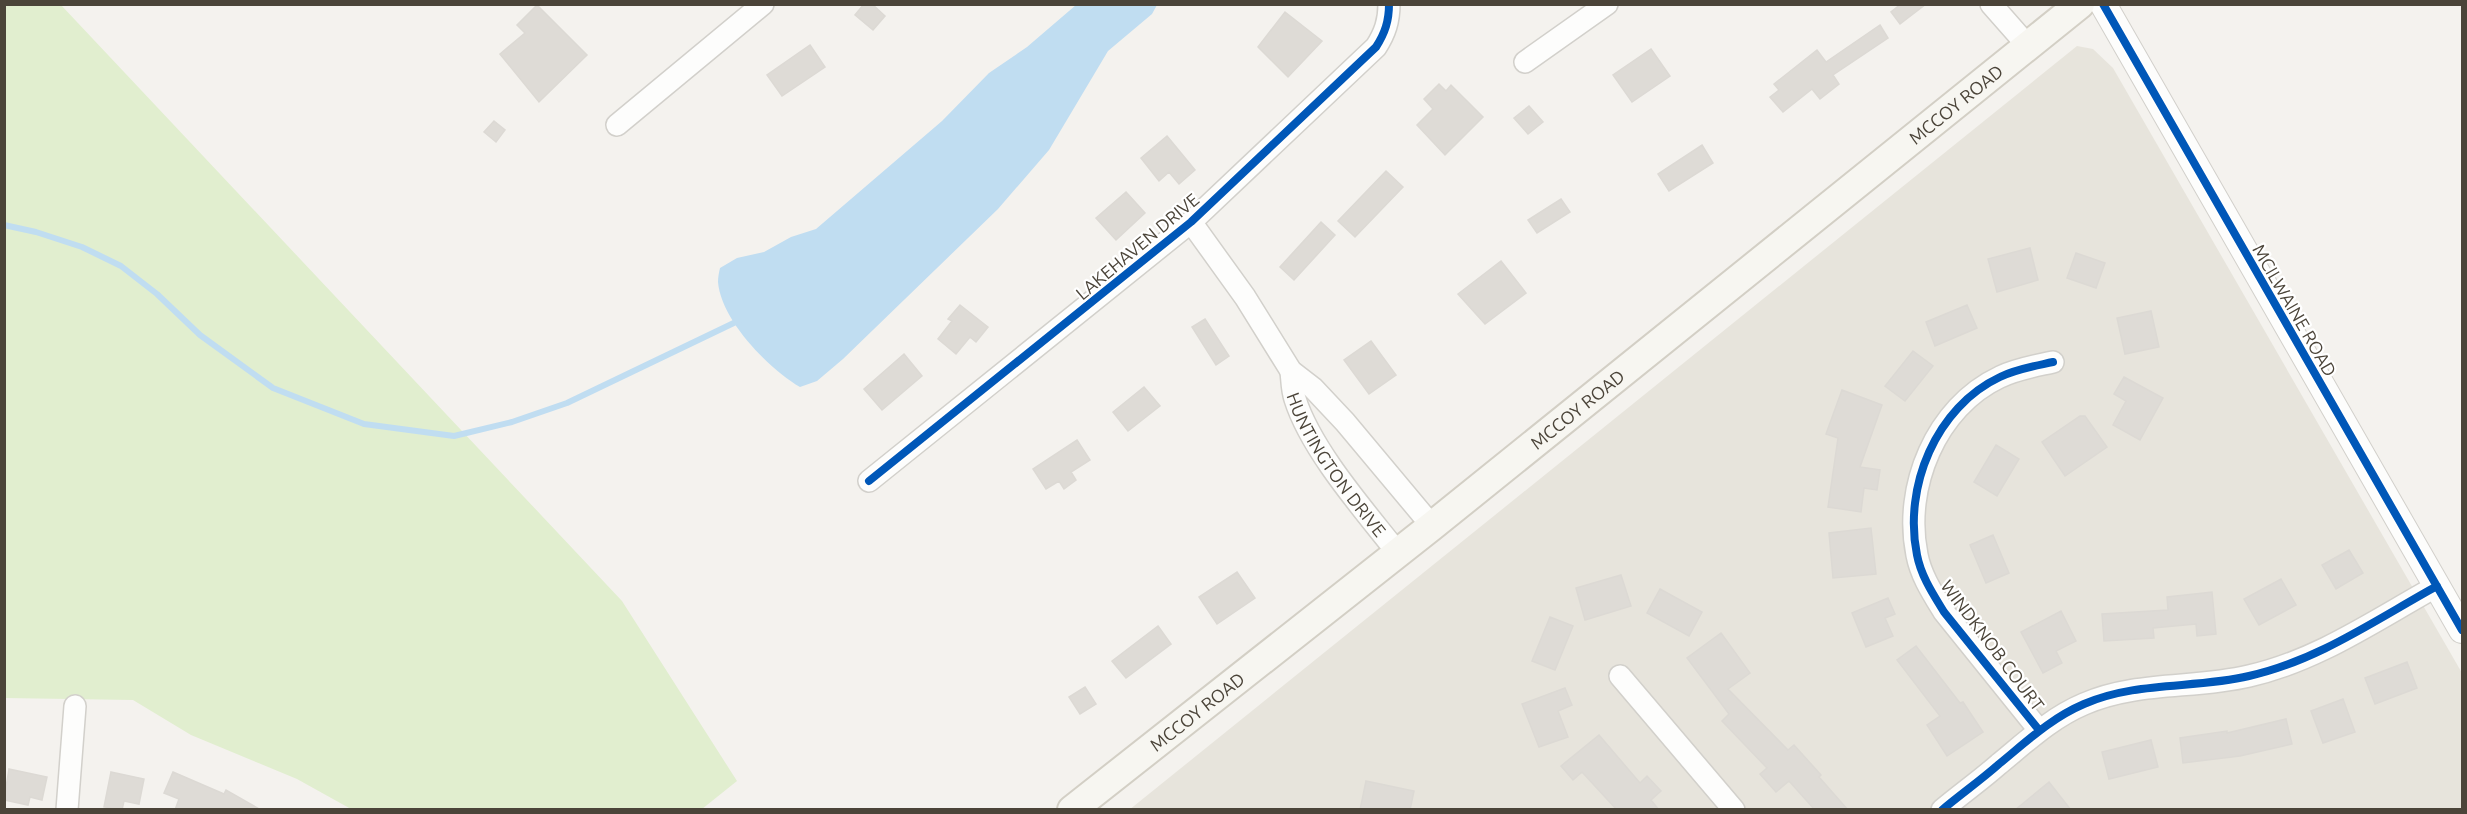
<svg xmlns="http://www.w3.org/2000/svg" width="2467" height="814" font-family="Ubuntu,sans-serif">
  <rect width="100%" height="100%" fill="#f4f2ee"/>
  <path fill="#e7e4dc" d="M2077,46L2093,49L2113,68L2462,673V809L1129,810Z"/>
  <path fill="#e1eecf" d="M5,5H61L622,601L737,781L702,809H351L297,779L191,735L133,700L5,698Z"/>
  <path fill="#c0ddf1" d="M1076,5H1157L1152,14L1108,51L1049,150L998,209L843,359L817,381L800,387C769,369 721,320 718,282C718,277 719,272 720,268L737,258L764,252L791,237L816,229L942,121L989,73L1027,47Z"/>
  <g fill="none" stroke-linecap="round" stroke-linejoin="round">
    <path stroke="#c0ddf1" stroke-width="6" d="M4,225L36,232L82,247L121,266L157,294L200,335L273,388L364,424L454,436L512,422L567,403L740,320"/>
  </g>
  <path fill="#dedbd6" stroke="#dcd9d4" stroke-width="1.5" d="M864,4H872L885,16L873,30L855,15Z
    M1901,4H1926L1900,24L1891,12Z
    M537,5L587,55L539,102L500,54L525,33L517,25Z
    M1285,12L1322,41L1288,77L1258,47Z
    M1880,25L1888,38L1833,75L1839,84L1820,99L1812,89L1783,112L1770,97L1779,90L1774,84L1817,50L1826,62Z
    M810,45L825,67L782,96L767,75Z
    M1651,49L1670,76L1632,102L1613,75Z
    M1439,84L1446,91L1451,85L1483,117L1445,155L1417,125L1433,109L1424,99Z
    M1529,106L1543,122L1528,134L1514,118Z
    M494,121L505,130L496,142L484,132Z
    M1167,136L1195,170L1179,184L1169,172L1159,181L1141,158Z
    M1702,145L1713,163L1669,191L1658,174Z
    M1386,171L1403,187L1355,237L1338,221Z
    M1126,192L1145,213L1116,240L1096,218Z
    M1561,199L1570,212L1537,233L1528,220Z
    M1321,222L1335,235L1294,280L1280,267Z
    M2030,248L2038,280L1997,292L1988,259Z
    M2076,253L2105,263L2096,288L2067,278Z
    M1501,261L1526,293L1485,324L1458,294Z
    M960,305L988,327L976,342L970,337L956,354L938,339L952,321L948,319Z
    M1967,305L1977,328L1935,346L1926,322Z
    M2151,311L2159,347L2125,354L2117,318Z
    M1205,319L1229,356L1216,365L1192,327Z
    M1371,341L1396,375L1369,394L1344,360Z
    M1913,351L1933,366L1905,401L1885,386Z
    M904,354L922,376L882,410L864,389Z
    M2124,377L2163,398L2140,440L2113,425L2126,401L2114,394Z
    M1144,387L1160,406L1128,431L1113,412Z
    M1842,390L1882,405L1860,467L1880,470L1877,490L1864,488L1861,512L1828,507L1838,438L1826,434Z
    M2080,416H2085L2107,447L2065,476L2042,442Z
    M1077,440L1090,460L1071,472L1076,480L1064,489L1059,481L1046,489L1033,469Z
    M1996,445L2019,459L1997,496L1974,482Z
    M1871,528L1876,574L1833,578L1829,533Z
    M1993,535L2009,573L1986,583L1970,545Z
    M2349,550L2363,573L2336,589L2322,565Z
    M1237,572L1255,598L1217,624L1199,597Z
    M1621,575L1631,606L1585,620L1576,588Z
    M2281,579L2296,605L2259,625L2244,599Z
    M1660,589L1702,612L1689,636L1647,613Z
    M2212,592L2216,634L2197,636L2196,624L2153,628L2154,638L2104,641L2102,614L2168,610L2167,597Z
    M1888,598L1895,614L1885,618L1893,636L1866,647L1852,613Z
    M2061,611L2076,641L2056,651L2062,663L2043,673L2021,632Z
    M1550,617L1573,626L1555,670L1532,661Z
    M1158,626L1171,644L1126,678L1112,661Z
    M1721,633L1750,673L1728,689L1788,750L1794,745L1821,775L1819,777L1848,810H1815L1789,781L1776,792L1760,774L1767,768L1722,721L1729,714L1687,658Z
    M1916,646L1960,703L1963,702L1983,732L1947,756L1927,725L1940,716L1897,660Z
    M2407,662L2417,688L2375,704L2365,678Z
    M1085,687L1096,704L1080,714L1069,697Z
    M1565,688L1572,705L1558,711L1568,737L1539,747L1522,704Z
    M2343,699L2355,732L2323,743L2311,711Z
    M2286,719L2292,744L2240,756L2183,763L2180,738L2227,731V733Z
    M1599,735L1640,783L1647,776L1661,791L1651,800L1659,810H1617L1582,772L1573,780L1561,766Z
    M2151,740L2158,767L2109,779L2102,752Z
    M9,769L47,777L42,800L30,797L28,805L4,800Z
    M111,772L144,779L139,804L124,801L122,810L104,807Z
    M173,772L224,794L226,790L261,810H175L179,799L164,793Z
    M1366,781L1414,791L1410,810H1360Z
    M2049,782L2071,810H2015Z"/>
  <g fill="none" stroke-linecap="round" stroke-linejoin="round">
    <defs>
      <g id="minor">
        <path d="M1991,4L2028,46"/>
        <path d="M1525,62L1607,4"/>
        <path d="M617,125L763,4"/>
        <path d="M1191,222L1245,297L1291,371L1313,388L1345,422L1432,526"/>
        <path id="s1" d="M1291,371C1292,380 1292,391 1295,399C1311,450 1364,510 1397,552"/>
        <path d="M869,481L1191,222L1376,47C1385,33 1389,21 1389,4"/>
        <path d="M1620,676L1734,810"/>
        <path d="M2039,730L1944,612C1933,594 1921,576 1917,555C1903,487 1936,407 2000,377C2016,369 2035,366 2053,362"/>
        <path d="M67,810L75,706"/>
        <path d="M1942,810C1961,794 1981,780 1999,764C2026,742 2051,718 2084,704C2136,681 2195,689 2249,676C2317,661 2377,619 2437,586"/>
      </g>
      <path id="tertiary" d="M2103,4L2462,630"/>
      <g id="secondary">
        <path id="s2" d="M1072,810L1432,526L2080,4"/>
      </g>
    </defs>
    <use href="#minor" stroke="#d2d0cb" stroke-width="24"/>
    <use href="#tertiary" stroke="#d2d0cb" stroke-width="28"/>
    <use href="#secondary" stroke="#d3cfc5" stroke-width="32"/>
    <use href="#minor" stroke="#fdfdfc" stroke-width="21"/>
    <use href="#tertiary" stroke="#fdfdfc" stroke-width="26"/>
    <use href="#secondary" stroke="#f7f6f1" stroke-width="28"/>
    <defs>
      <path id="cycleway" d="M2103,4L2462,630
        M869,481L1191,222L1376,47C1385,33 1389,21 1389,4
        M2039,730L1944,612C1933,594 1921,576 1917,555C1903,487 1936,407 2000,377C2016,369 2035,366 2053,362
        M1942,810C1961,794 1981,780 1999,764C2026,742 2051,718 2084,704C2136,681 2195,689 2249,676C2317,661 2377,619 2437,586"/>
    </defs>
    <use href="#cycleway" stroke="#fff" stroke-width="11"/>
    <use href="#cycleway" stroke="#0057b8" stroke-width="8"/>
  </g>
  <g text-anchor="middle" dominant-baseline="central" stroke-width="4.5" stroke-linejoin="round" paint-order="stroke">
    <g font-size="18" fill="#4b4439" stroke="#fff">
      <text stroke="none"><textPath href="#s2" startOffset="1131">MCCOY ROAD</textPath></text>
      <text transform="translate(1137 246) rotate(-40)">LAKEHAVEN DRIVE</text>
      <text transform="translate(2295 310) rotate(60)">MCILWAINE ROAD</text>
      <text stroke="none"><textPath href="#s2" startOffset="645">MCCOY ROAD</textPath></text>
      <text stroke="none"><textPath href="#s1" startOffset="106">HUNTINGTON DRIVE</textPath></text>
      <text transform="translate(1993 645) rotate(53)">WINDKNOB COURT</text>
      <text stroke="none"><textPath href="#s2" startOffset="159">MCCOY ROAD</textPath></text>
    </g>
  </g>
  <rect width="2467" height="814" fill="none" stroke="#4b4439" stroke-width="12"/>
</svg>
